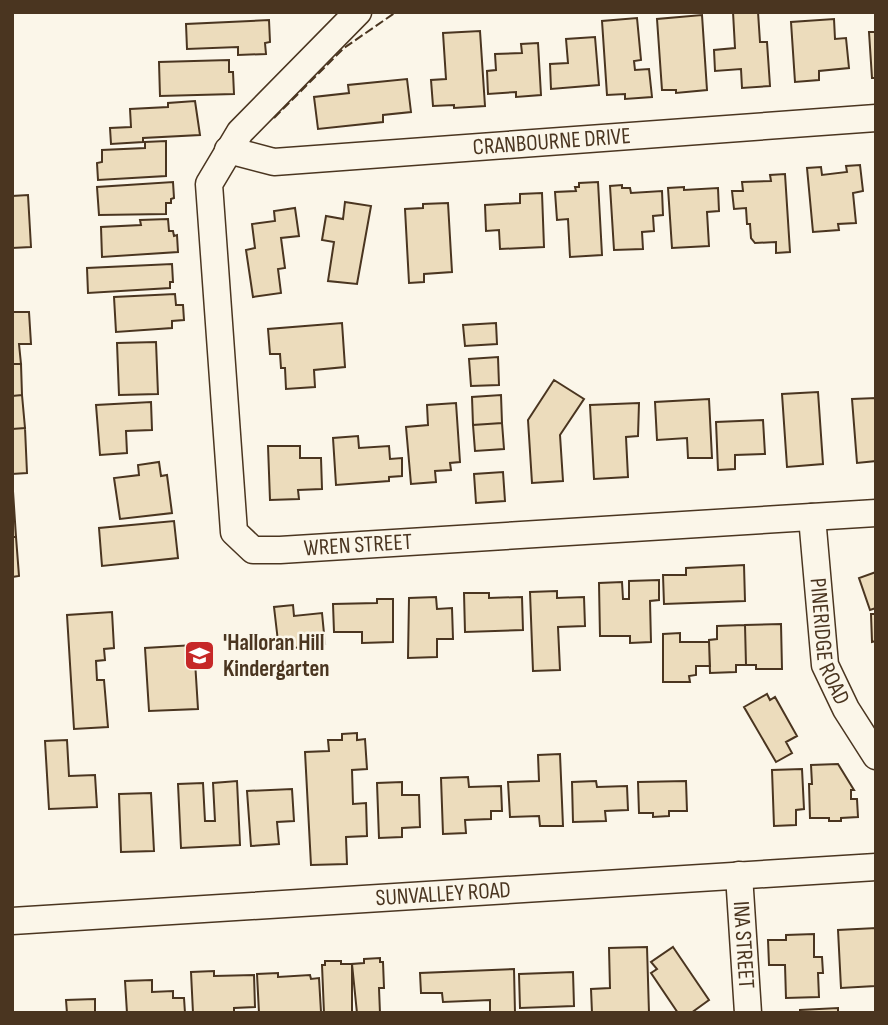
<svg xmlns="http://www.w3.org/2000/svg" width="888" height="1025" font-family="'Sofia Sans Condensed',sans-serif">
  <rect width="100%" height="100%" fill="#fbf6e9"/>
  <path fill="#ecdcbc" stroke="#4a3520" stroke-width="2" d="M733,12H758L760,42H767L770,86L742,88L741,69L715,71L714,50L735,48Z
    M702,15L707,90L676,93V90H662L657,19Z
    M637,18L641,60L634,61L635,70L649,69L652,97L625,99V94L607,95L602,21Z
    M834,19L835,39L846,38L849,68L819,71V80L795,82L791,22Z
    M269,20L270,42L265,43L266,54L238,55V47L187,49L186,24Z
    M480,31L485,106L454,108V105L433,106L431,80L446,79L443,33Z
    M869,32H876V78H872Z
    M595,37L599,85L551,89L550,64L568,63L566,39Z
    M538,43L541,95L516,97V92L488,94L487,71L496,70L495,54L522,53L521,44Z
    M229,60V72H233L234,94L160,96L159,62Z
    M407,79L411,112L383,115V122L318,129L314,97L349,93L348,85Z
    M195,101L200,135L143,138V142L111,144L110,128L131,127L130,109L168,107V103Z
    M166,141V176L98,180L97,163L102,162V150L145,148V142Z
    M860,165L863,191L853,193L856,223L838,224L839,230L813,232L807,168L821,167L822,175L847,172L846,166Z
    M785,174L790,252L776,253V242L755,243L751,238L750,224H747L746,208L734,209L732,191H743L742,182L771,181L770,175Z
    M173,182L174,198L171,199V203H166V214L99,215L97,187Z
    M598,182L602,255L570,257L568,219L557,220L555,192L576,191L575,187H579V183Z
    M622,185V188H630L631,193L662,191L663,215L653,216L654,231L642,232L643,249L614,250L610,186Z
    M684,187V190L718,188L719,211L707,212L709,246L672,248L668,188Z
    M542,193L544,247L500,249L499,230L486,231L485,205L520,203V194Z
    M28,195L31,247L12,248V196Z
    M345,202L371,206L357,284L328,281L334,242L322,240L326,216L343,219Z
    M448,203L452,272L424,274V282L409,283L405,209L423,208V204Z
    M295,208L299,236L281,238L285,268L278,269L281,293L253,297L246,250L255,248L252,224L275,221L274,211Z
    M168,219L169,231H173L174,236L177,235L178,252L102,257L101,227L141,225L140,220Z
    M172,264L173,282H170V288L88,293L87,268Z
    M175,294L176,305H183L184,320L172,321V328L116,332L114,297Z
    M12,312H29L31,344H19L21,364H12Z
    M342,323L345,367L314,370L315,387L286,389L285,368H281L280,354H270L268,329Z
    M496,323L497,344L465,346L463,325Z
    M156,342L158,394L119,395L117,343Z
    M498,357L499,385L471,386L469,359Z
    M12,364H21L22,395L12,396Z
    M554,380L584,399L560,435L563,481L532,483L528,420Z
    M818,392L823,464L787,467L782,394Z
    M22,395L25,428L12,429V396Z
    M501,395L502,423L473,425L472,397Z
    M876,398V461L857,463L852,399Z
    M709,399L712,458H688L687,438L657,440L655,402Z
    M151,402L152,430L126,431L127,453L100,455L96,405Z
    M456,403L460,462L450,463L451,470L435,471L436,482L411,484L406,427L428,425L427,405Z
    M639,403L638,436L626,437L628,477L594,479L590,405Z
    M763,420L765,454L735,455V469L718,470L716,422Z
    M502,423L504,449L475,451L473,425Z
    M25,428L27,473L12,474V429Z
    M358,436L359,448L389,446L390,459L402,458V476L389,477V481L336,485L333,438Z
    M268,446H300V458H321L322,489L298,490L299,499L270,500Z
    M159,462L161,476L167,475L172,513L120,519L114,478L139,475L138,465Z
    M503,472L505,501L476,503L474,474Z
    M12,476L16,537H12Z
    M174,521L178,558L102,566L99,528Z
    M12,537H16L19,576L12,577Z
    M744,565L745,601L664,604L663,575H686V568Z
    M876,572V608L870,610L859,578Z
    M659,580V600L650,601L651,642L630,643V636H600L599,583L622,582L623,599H629V581Z
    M557,591V598L584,597L585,626L558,627L560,670L533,671L530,592Z
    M464,593H489V598L522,597L523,630L465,632Z
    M436,597L437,609L452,608L453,639H437V657L408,658L409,598Z
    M377,599H393V642L362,643V632H334L333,604L377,603Z
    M293,605L294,616L322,613L325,644L279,650L274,607Z
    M112,612L114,648L104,649L105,660L96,661L97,680H104L108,727L74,729L67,615Z
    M871,614H876V641L872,642Z
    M781,624L782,669H756V665H746L745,625Z
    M745,625L746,665H736V672L710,673L709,640L717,639V626Z
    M680,633V642H709L710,666H696V675L689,676L690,682H663V634Z
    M194,645L198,709L149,711L145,648Z
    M767,694L770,700L775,697L797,736L786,742L792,753L776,762L744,707Z
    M357,733V740L365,739L367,769L352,770L353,804L366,803L367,836L346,837L347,864L311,865L305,752L329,751L328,740H342V734Z
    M67,740L69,776L95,775L97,807L49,809L45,741Z
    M560,754L563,826H540L539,816L510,817L508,782L539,781L538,755Z
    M838,764L854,790H851V799H857L858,817L841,818V821H829V818H810L809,784H812L811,765Z
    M802,769L804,809L796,810V825L774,826L772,770Z
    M468,777L469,787L501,786L502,811H491V819L465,820L466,833L443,834L441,778Z
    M237,781L240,845L181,848L178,784L203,783L205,821H215L213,783Z
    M596,781L597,787L627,786L628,810L605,811L606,821L573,822L572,782Z
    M686,781L687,811H669V816L653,817V813H639L638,782Z
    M402,782V795H419L420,827L402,828V837L379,838L377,783Z
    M292,789L294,821L277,822L279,844L251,846L247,791Z
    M151,793L154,851L121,852L119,794Z
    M876,928L875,986L841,988L838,930Z
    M814,934V957H822L823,973H818L819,997L786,998L785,965H769L768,940H786V935Z
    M647,947L649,1013H592L591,989L610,988L609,948Z
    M673,947L709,1000L691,1013H678L651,973L657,969L651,962Z
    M380,958V962H383L384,988H379L380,1013H357L352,964L364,963V959Z
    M325,961H341V964H352V1013H324L322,965H325Z
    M514,969L515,1013H490V1000L443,1002L442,993H421L420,973Z
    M214,971V976L254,975L255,1007L234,1008V1013H193L191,972Z
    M573,972L574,1006L520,1008L519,974Z
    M278,973V977L310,975L311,979L319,978L321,1012L259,1013L257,974Z
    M152,980V992L173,991V998H184L185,1013H127L125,981Z
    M95,999V1013H67L66,1000Z
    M838,1008V1013H800V1010Z"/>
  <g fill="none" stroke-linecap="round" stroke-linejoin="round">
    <defs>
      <g id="minor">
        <path id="s1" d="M358,12L240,132L209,184L234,532L253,550H280L876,513"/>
        <path id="s2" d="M228,150L274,162L876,118"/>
        <path id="s3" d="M812,517L825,665L846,709L876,756"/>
        <path id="s4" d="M739,875L748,1013"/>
        <path id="s5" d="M12,921L876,867"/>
      </g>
    </defs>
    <use href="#minor" stroke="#4a3520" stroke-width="29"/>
    <use href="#minor" stroke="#fbf6e9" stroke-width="26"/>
    <path stroke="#4a3520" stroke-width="2" stroke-dasharray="9 3.5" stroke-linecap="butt" d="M274,118L344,48L396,12"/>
  </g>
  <defs>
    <symbol id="school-square" viewBox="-11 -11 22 22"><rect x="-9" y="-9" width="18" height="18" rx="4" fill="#c62828" stroke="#fbf6e9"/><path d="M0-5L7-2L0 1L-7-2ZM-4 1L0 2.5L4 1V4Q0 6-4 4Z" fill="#fff"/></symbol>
  </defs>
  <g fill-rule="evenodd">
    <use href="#school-square" x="182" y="638" width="35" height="35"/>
  </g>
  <g text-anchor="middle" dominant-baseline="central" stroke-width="5" stroke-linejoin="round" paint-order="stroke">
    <g font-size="23" fill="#4a3520" stroke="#fbf6e9">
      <text stroke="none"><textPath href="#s2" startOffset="326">CRANBOURNE DRIVE</textPath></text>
      <text stroke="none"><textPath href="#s1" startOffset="709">WREN STREET</textPath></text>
      <text stroke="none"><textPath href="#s3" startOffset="126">PINERIDGE ROAD</textPath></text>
      <text stroke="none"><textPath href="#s5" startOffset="432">SUNVALLEY ROAD</textPath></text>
      <text stroke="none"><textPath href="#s4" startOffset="70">INA STREET</textPath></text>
    </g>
    <g font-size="23" font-weight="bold" fill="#4a3520" stroke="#fbf6e9" text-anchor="start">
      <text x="223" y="643">'Halloran Hill<tspan x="223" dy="26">Kindergarten</tspan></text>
    </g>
  </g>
  <rect width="888" height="1025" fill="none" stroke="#4a3520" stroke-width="28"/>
</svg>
